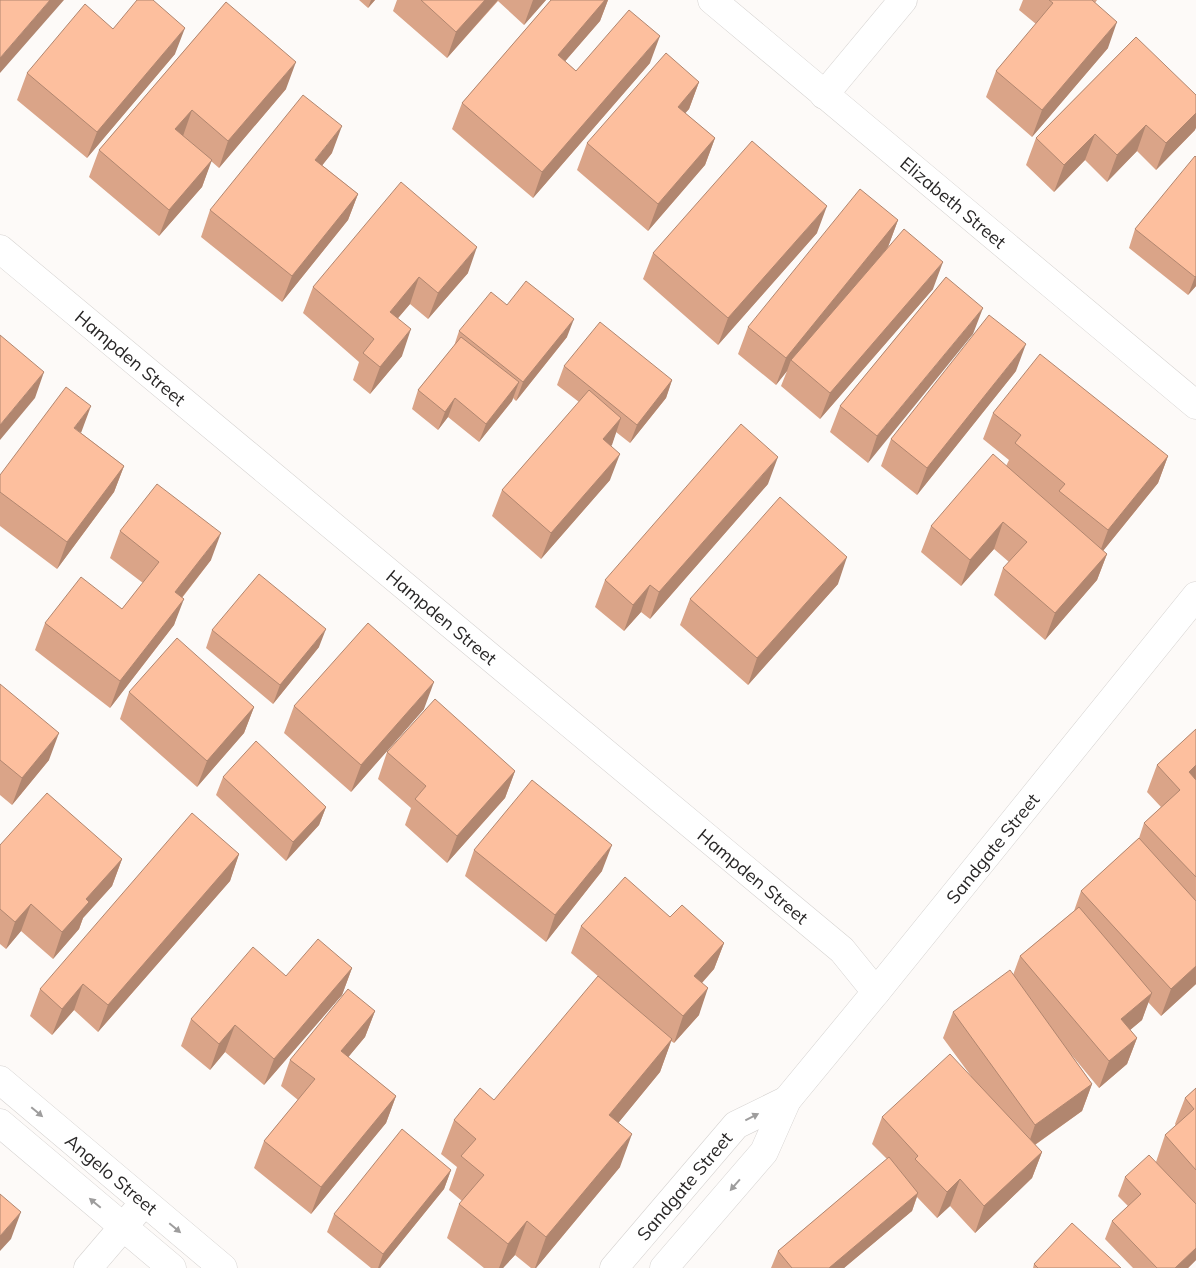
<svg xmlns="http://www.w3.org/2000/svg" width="1196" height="1268" font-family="Mulish,sans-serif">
  <rect width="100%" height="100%" fill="#fdfaf8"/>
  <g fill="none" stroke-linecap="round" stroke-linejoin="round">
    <defs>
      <g id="minor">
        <path id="s1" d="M712,0L1196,405"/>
        <path d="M824,95L903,0"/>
        <path id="s2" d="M0,249L842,950L876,992"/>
        <path id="s3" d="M0,1080L223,1268"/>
        <path d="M0,1123L172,1268"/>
        <path d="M88,1268L135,1213"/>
        <path id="s4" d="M614,1268L736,1125L787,1100"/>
        <path id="s5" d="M664,1268L764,1152L787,1100L876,992L1196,596"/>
      </g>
    </defs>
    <use href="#minor" stroke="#d5d2d0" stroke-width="29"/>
    <use href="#minor" stroke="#fff" stroke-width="28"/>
  </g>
  <path fill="#daa488" d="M359,0H375L368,8Z
    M397,0H546L524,25L498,1L447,58L393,11Z
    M551,0H608L600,21L565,61L576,71L650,63L533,198L452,129L462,103Z
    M1023,0H1097L1095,3L1108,48L1032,137L986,97L996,71L1036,24L1019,10Z
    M226,2L286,89L219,168L211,161L202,187L159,236L89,177L99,150Z
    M113,29L175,54L87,158L17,100L27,73Z
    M1136,37L1195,130L1156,170L1137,151L1107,182L1085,160L1054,192L1026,165L1036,138Z
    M699,82L689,109L685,113L715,138L705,165L648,231L577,170L587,143Z
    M332,153L322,165L358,194L348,220L282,302L201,237L210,210Z
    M1196,157V286L1188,295L1129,248L1135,229Z
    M898,220L888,247L874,265L933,289L820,419L781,386L787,371L776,385L738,354L748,327Z
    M817,233L718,345L643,279L653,253Z
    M468,273L428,319L410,304L398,318L402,356L370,394L353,380L359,362L303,313L313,287Z
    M946,277L868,463L830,432L840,406Z
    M507,305L567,337L516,401L513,398L512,401L479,442L448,417L438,430L412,409L418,390L454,346L459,331Z
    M564,366L672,380L666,398L630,443L616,432L611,446L610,480L541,559L492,516L502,490L579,402L557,385Z
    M1016,371L917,495L881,466L891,439Z
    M993,413L1168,456L1158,483L1103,551L1107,554L1097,580L1045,640L994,595L1003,568L1009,562L994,549L961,586L921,552L931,526L1006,466L1009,460L983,439Z
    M81,433L124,466L114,492L57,569L0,526V475Z
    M768,484L650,619L641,612L624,631L595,607L605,580Z
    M120,531L211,560L182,598L174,625L110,708L35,650L45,623L122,609L143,583L110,558Z
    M838,584L748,685L680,625L690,599Z
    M212,630L319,647L273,704L206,648Z
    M0,684L49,760L12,805L0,795Z
    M129,692L254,707L244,733L197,787L120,719Z
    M294,706L424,709L351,792L284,733Z
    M1196,729V984L1161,1016L1148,1002L1142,1020L1130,1030L1137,1038L1127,1064L1099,1088L1070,1053L1092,1084L1082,1111L1035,1145L1042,1152L1032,1178L975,1233L950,1206L937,1218L917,1197L912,1211L844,1268H771L778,1251L887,1159L872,1144L882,1117L971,1076L943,1038L953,1012L1013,975L1020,956L1074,911L1081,891L1139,838L1144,823L1161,807L1147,792L1157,765Z
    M387,752L515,771L505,798L447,863L405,825L411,808L378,779Z
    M223,777L326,807L319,825L286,861L216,795Z
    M0,845L122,859L112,886L83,918L79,929L53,959L21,931L6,949L0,944Z
    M474,850L602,871L546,942L465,876Z
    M239,854L230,881L98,1032L74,1010L52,1035L30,1016L40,989Z
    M670,917L724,943L714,969L702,983L699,1015L674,1043L671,1041L660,1072L618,1123L620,1167L536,1268H531L515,1255L503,1268H484L447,1238L459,1204L462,1201L449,1190L457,1167L441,1154L454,1120L494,1100L606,983L571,953L581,926Z
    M352,968L342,995L264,1085L225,1052L210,1070L181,1046L191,1019L286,976Z
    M375,1011L365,1037L348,1057L396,1096L386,1123L311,1214L254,1168L264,1141L298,1100L281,1086L290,1060Z
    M1196,1088V1260L1188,1268H1133L1105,1239L1112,1221L1128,1206L1118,1196L1125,1177L1156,1162L1165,1135L1176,1126L1175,1124L1185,1098Z
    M451,1170L444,1189L380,1268H371L327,1232L334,1214Z
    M1034,1264L1038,1268H1033Z"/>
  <path fill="#b1866f" d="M50,0H64L0,73V58Z
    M371,0H375L368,8Z
    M485,0H498L447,58L456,32Z
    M533,0H546L524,25Z
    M605,0H608L600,21L548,81L558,55Z
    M1117,22L1108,48L1032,137L1042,110Z
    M185,28L175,54L87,158L97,132Z
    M660,36L650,63L533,198L542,172Z
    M296,62L286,89L219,168L228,141Z
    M699,82L689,109L668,133L678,107Z
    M192,110L183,136L175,129Z
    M1196,113V128L1195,130L1156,170L1166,143Z
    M1146,125L1137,151L1107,182L1117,155Z
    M342,126L332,153L306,186L315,160Z
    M1095,134L1085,160L1054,192L1064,165Z
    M715,138L705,165L648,231L658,204Z
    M212,160L202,187L159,236L169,210Z
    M358,194L348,220L282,302L292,276Z
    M827,206L817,233L718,345L728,318Z
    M898,220L888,247L794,362L791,360L787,371L776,385L786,358Z
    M477,247L468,273L428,319L438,293Z
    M943,262L933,289L820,419L830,393Z
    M1196,276V286L1188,295L1195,277Z
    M419,277L410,304L381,338L390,312Z
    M983,308L973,334L868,463L877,436Z
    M574,319L567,337L516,401L523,382Z
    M411,329L402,356L370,394L380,367Z
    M1026,344L1016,371L917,495L927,468Z
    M44,372L35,398L0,440V425Z
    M672,380L666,398L630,443L637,425Z
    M519,382L512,401L479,442L486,424Z
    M455,398L448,417L438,430L445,412Z
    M91,406L81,433L74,428Z
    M621,418L612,445L594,465L603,439Z
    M620,454L610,480L541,559L551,533Z
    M1168,456L1158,483L1098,557L1108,530Z
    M778,457L768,484L650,619L659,592Z
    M124,466L114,492L57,569L67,542Z
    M1003,522L994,549L961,586L970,560Z
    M221,533L211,560L165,619L175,592Z
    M1107,554L1097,580L1045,640L1055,613Z
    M847,557L838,584L748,685L757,658Z
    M650,585L641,612L624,631L633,605Z
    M184,599L174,625L110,708L120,681Z
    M326,629L319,647L273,704L280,685Z
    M434,682L424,709L351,792L361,765Z
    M254,707L244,733L197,787L207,761Z
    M59,733L49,760L12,805L22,778Z
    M1196,765V782L1189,772Z
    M515,771L505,798L447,863L457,836Z
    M326,807L319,825L286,861L293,842Z
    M612,845L602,871L546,942L555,915Z
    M239,854L230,881L98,1032L108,1005Z
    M122,859L112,886L83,918L79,929L53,959L62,932L86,899Z
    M31,904L21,931L6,949L15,922Z
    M724,943L714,969L685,1002L694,976Z
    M1196,966V984L1161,1016L1171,989Z
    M352,968L342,995L264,1085L274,1059Z
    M83,984L74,1010L52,1035L62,1009Z
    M708,988L699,1015L674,1043L683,1016Z
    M1152,993L1142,1020L1111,1046L1121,1019Z
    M375,1011L365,1037L331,1078L341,1051Z
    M235,1025L225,1052L210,1070L219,1044Z
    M1137,1038L1127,1064L1099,1088L1109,1061Z
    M672,1039L660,1072L597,1149L609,1115Z
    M1092,1084L1082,1111L1026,1151L1035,1125Z
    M396,1096L386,1123L311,1214L321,1187Z
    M632,1134L620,1167L536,1268H535L546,1237Z
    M1042,1152L1032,1178L975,1233L984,1206Z
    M451,1170L444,1189L380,1268H378L383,1254Z
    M960,1179L950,1206L937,1218L947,1192Z
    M918,1193L912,1211L844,1268H829Z
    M21,1212L11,1239L0,1251V1236Z
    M527,1221L515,1255L503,1268H499L508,1244Z
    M1196,1248V1260L1188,1268H1175Z"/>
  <path fill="#fdbf9e" stroke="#b1866f" d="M0,0H50L0,58Z
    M137,0H153L185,28L97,132L27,73L85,4L113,29Z
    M421,0H485L456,32Z
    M551,0H605L558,55L576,71L629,10L660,36L542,172L462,103Z
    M1049,0H1092L1117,22L1042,110L996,71L1053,3Z
    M226,2L296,62L228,141L192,110L175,129L212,160L169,210L99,150Z
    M1136,37L1196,95V113L1166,143L1146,125L1117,155L1095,134L1064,165L1036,138Z
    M666,53L699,82L678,107L715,138L658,204L587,143Z
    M303,95L342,126L315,160L358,194L292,276L210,210Z
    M752,141L827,206L728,318L653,253Z
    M1195,156L1196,157V276L1195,277L1135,229Z
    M401,182L477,247L438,293L419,277L390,312L411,329L380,367L363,353L374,339L313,287Z
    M860,189L898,220L786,358L748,327Z
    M904,229L943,262L830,393L791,360Z
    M946,277L983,308L877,436L840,406Z
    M526,281L574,319L523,382L459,331L491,292L507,305Z
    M989,315L1026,344L927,468L891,439Z
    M600,322L672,380L637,425L564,366Z
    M0,335L44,372L0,425Z
    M461,337L519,382L486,424L455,398L445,412L418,390Z
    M1040,354L1168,456L1108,530L1059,491L1065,484L1015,443L1021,435L993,413Z
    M66,387L91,406L74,428L124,466L67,542L0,492V475Z
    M589,390L621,418L603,439L620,454L551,533L502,490Z
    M741,424L778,457L659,592L650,585L633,605L605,580Z
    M993,454L1107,554L1055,613L1003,568L1027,542L1003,522L970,560L931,526Z
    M157,484L221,533L175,592L184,599L120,681L45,623L81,577L122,609L159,562L120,531Z
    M780,497L847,557L757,658L690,599Z
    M259,574L326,629L280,685L212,630Z
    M368,623L434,682L361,765L294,706Z
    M177,638L254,707L207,761L129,692Z
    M0,684L59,733L22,778L0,760Z
    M435,699L515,771L457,836L415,799L426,786L387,752Z
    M1196,729V765L1189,772L1196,780V877L1144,823L1180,790L1157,765Z
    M256,741L326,807L293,842L223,777Z
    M532,780L612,845L555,915L474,850Z
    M47,793L122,859L86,899L89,902L62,932L31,904L15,922L0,909V845Z
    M192,813L239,854L108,1005L83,984L62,1009L40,989Z
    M1139,838L1196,901V966L1171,989L1081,891Z
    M625,877L670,917L682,905L724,943L694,976L708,988L683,1016L581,926Z
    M1079,907L1152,993L1121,1019L1137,1038L1109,1061L1020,956Z
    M318,939L352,968L274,1059L235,1025L219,1044L191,1019L253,947L286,976Z
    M1010,970L1092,1084L1035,1125L953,1012Z
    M598,976L672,1039L609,1115L632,1134L546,1237L527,1221L508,1244L459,1204L484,1175L461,1156L476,1139L454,1120L480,1088L494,1100Z
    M348,989L375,1011L341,1051L396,1096L321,1187L264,1141L315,1079L290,1060Z
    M950,1054L1042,1152L984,1206L960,1179L947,1192L915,1159L918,1156L882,1117Z
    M1196,1088V1170L1165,1135L1194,1109L1185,1098Z
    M402,1129L451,1170L383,1254L334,1214Z
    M1149,1155L1196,1204V1248L1175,1268H1157L1112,1221L1141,1194L1125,1177Z
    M889,1157L918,1193L829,1268H792L778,1251Z
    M0,1194L21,1212L0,1236Z
    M1072,1223L1121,1268H1038L1034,1264Z"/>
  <defs><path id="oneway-solid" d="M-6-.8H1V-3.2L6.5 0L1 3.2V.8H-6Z" transform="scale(1.25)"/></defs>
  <g fill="#9e9d9d">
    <use href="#oneway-solid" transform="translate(37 1112) rotate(40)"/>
    <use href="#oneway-solid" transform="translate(752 1117) rotate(-27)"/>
    <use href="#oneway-solid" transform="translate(735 1185) rotate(131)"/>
    <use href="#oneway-solid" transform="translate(95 1203) rotate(-140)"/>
    <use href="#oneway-solid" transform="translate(175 1228) rotate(40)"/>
  </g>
  <g text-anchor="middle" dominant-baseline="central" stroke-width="4.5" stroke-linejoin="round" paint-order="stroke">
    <g font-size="18" fill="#282626" stroke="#fdfaf8">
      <text stroke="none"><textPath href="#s1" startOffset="315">Elizabeth Street</textPath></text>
      <text stroke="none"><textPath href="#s2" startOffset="170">Hampden Street</textPath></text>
      <text stroke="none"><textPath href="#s2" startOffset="575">Hampden Street</textPath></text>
      <text stroke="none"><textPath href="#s5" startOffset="535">Sandgate Street</textPath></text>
      <text stroke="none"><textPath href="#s2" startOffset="980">Hampden Street</textPath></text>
      <text stroke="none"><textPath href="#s3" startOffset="146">Angelo Street</textPath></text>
      <text stroke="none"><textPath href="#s4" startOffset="108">Sandgate Street</textPath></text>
    </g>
  </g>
</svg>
